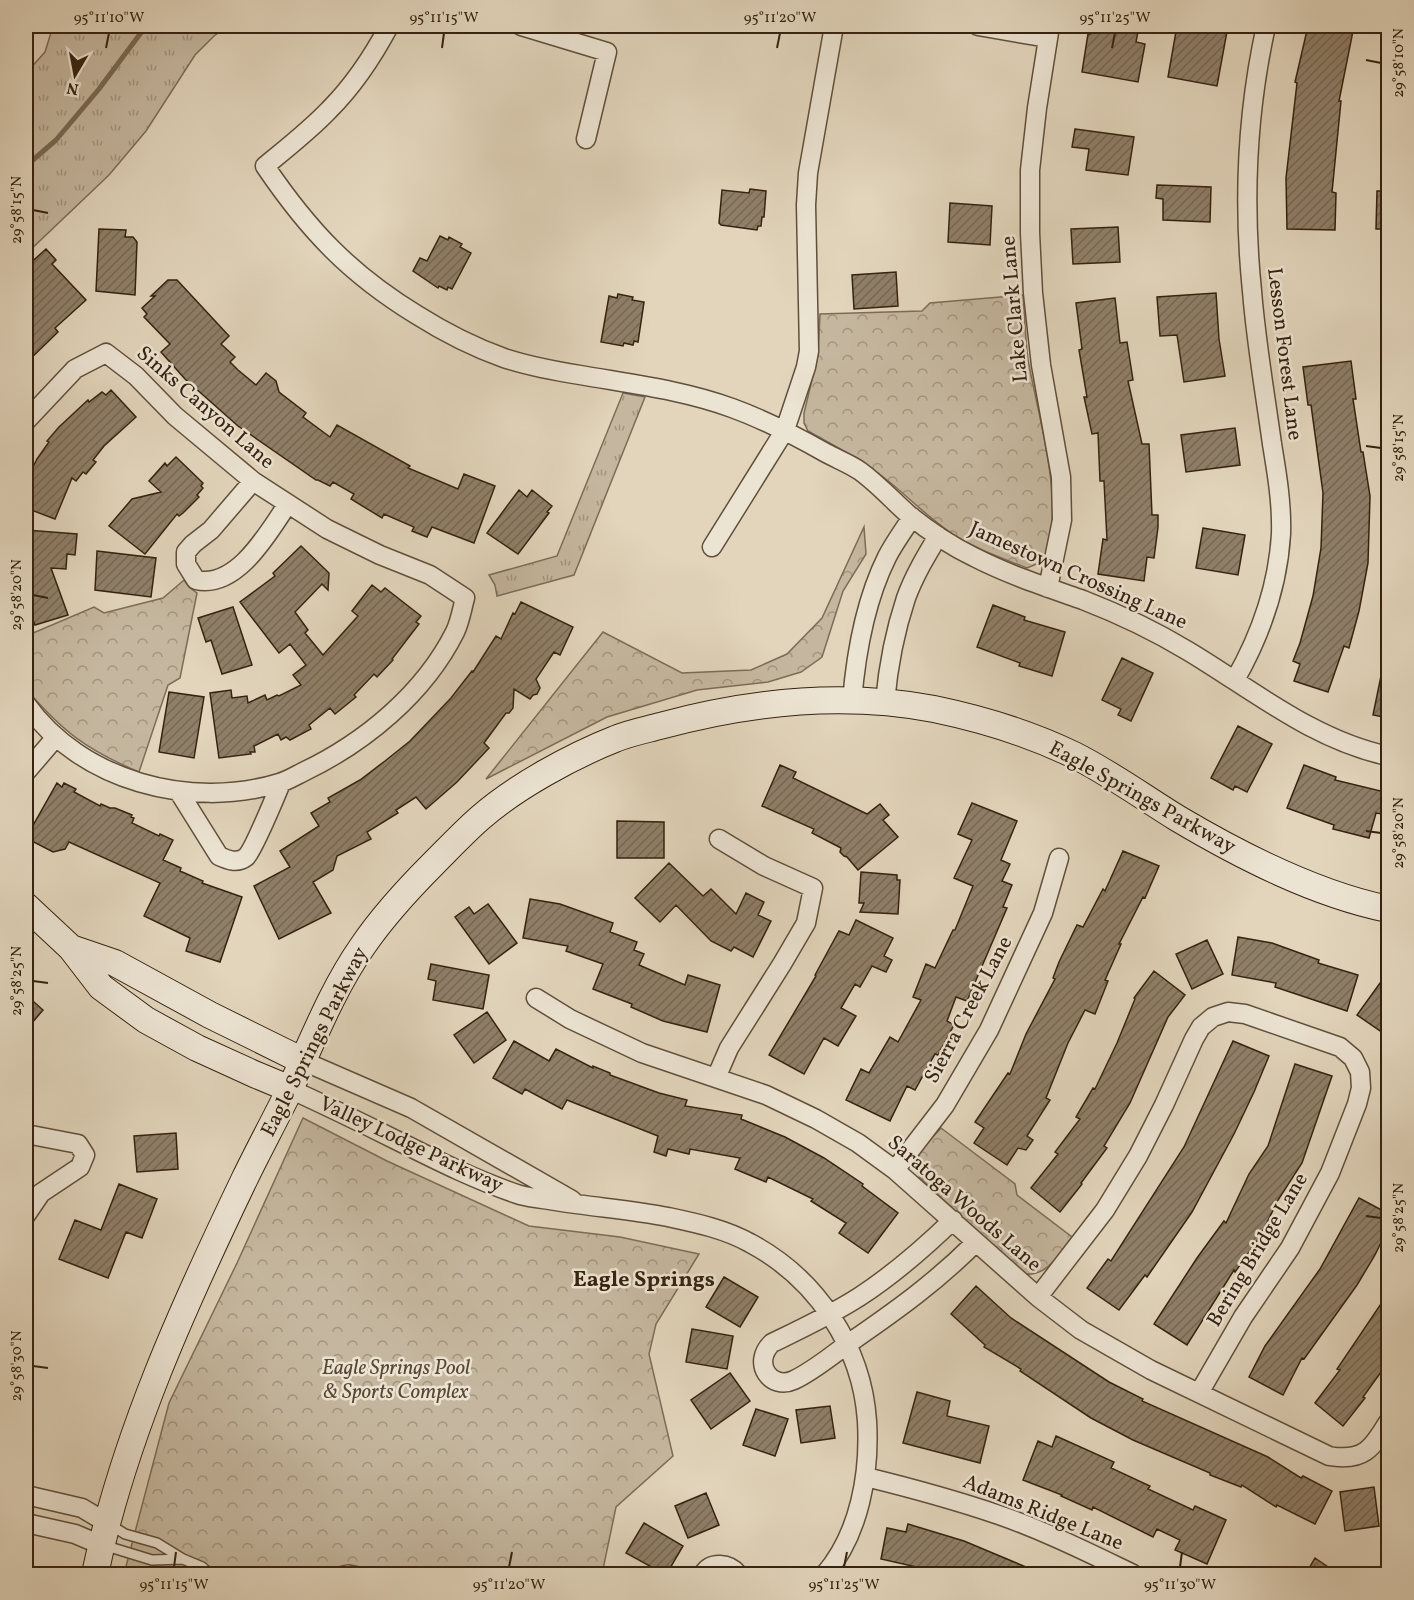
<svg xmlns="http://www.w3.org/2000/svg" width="1414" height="1600" font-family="Vollkorn,serif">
  <defs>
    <pattern id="grass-tufts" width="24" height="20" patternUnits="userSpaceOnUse" patternTransform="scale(1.5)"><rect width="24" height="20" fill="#c5b79f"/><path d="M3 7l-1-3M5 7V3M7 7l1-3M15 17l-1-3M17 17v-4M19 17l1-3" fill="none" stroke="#a19480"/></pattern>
    <pattern id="forest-crowns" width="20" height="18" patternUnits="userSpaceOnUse" patternTransform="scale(1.5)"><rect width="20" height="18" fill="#c5b79f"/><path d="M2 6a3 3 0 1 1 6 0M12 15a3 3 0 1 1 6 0" fill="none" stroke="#a19480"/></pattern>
    <pattern id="building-hatch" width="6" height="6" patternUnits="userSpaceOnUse" patternTransform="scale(1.5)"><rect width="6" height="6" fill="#8f7f69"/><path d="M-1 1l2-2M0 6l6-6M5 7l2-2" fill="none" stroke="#766855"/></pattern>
  </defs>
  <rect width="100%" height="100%" fill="#e2d5bc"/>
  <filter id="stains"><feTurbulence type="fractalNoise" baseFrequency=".00333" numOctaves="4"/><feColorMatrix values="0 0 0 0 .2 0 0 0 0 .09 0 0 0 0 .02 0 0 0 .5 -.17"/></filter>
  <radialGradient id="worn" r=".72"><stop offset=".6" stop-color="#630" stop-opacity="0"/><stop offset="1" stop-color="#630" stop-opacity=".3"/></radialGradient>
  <path fill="url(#grass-tufts)" stroke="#7d6c58" stroke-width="1.5" d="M53,26H229L215,35L195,55L146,131L109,175L26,254V73L45,52Z
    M623,393L645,397L574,575L497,596L495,585L489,575L557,556Z"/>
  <path fill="url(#forest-crowns)" stroke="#7d6c58" stroke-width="1.5" d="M1023,295C1025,316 1025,338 1028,359C1037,414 1069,511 1042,562L1027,568C1004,559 980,551 959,538C932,522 911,499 887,480C863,461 835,446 808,431L804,423V413L818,355L820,314L922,311L930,303Z
    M864,527L866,554L843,591L822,657L801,672L768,682L697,690L607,717L486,779L603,632L682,673L751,670L787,654L822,618Z
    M184,580L189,587L197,593L180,678L168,685L139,772C87,750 63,732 26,689V636L94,607L104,613L163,598Z
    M303,1118L387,1161L529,1226L620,1237L699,1254L656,1324L649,1354L673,1456L616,1507L602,1574H124L169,1403L237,1263Z
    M941,1128L1015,1184L1017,1195L1072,1237C1058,1255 1048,1277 1023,1274L920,1178C910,1155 927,1144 941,1128Z"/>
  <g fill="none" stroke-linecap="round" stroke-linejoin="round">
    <path stroke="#796954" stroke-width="5" d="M26,166L56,140L99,89L146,26"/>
  </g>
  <path fill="url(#building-hatch)" stroke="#352210" stroke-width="1.5" d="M1092,26H1139L1136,42L1145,44L1138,82L1082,72L1088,34H1090Z
    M1177,26H1228L1217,86L1168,77Z
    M1308,26H1354L1339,101H1341L1332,192L1336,193L1335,230L1287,229L1286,178L1297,83L1295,82Z
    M1075,129L1134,137L1128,175L1086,170L1089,149L1072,147Z
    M1157,185L1211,187L1210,222L1163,220V199L1156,198Z
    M750,189L766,191L764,217H762L761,226H758L757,230L721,225L719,223L722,190L749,193Z
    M1377,191H1389V229H1376Z
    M950,203L992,206L990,245L948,242Z
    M1118,227L1120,262L1073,264L1071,229Z
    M99,229L126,230L125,237H133L137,242L135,295L96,291Z
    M440,236L448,240L449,237L462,244L460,247L471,253L452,289L448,287L447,290L439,286L438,288L413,271L420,258L427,261Z
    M46,249L56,260L52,264L86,300L55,328L58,332L26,363V267Z
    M896,272L898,306L854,309L852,275Z
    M168,280H177L229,336L221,344L235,357L230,362L238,370L256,385L266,373L276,381L279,392L306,413L303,417L330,437L337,425L410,466L408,468L458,489L464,474L495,486L474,543L432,527L427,537L412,531L414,527L384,514L382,518L351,499L354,494L333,482L330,486L318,480H316L238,426L185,379L161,352L170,344L144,317L147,314L142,308L155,296H151Z
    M1216,293L1219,339L1225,376L1184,382L1177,335L1160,336L1157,297Z
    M618,294L633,297L632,300L644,302L638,342L634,341L633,345L624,343L623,346L601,342L609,296L617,298Z
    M1115,298L1120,343L1127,342L1133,380L1128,381L1142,444H1149L1152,515H1158V527L1154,558L1147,557L1144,581L1098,574L1103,539L1107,540L1104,481H1100L1098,433L1092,434L1084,397H1087L1079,350L1082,349L1076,303Z
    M1351,361L1356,399H1353L1361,452H1363L1370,496L1368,563L1359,611L1349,648L1344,646L1328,692L1294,681L1300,664L1293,661L1300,643L1313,596L1321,548L1323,493L1311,405H1308L1303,367Z
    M111,390L136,417L104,446L93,460L96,462L86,474L83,472L76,481L72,478L55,519L26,508V481L31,468L32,469L37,459L49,442L47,441L59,427L88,400L89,402L102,392L106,395Z
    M1235,428L1240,465L1186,472L1181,435Z
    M176,457L203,483L201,486L203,488L197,495L199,497L183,513L179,516L177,514L145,554L109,526L132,499L161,492L149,481L165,463L167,466Z
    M519,490L527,497L532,490L552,506L547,512L549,513L518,554L487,533Z
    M1203,528L1245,535L1238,575L1196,568Z
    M26,530L77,534L75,555L67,554L66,569L51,568L68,615L35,625L32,618L26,620Z
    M301,546L329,573L328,590L322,584L295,612L308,630L305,633L323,655L358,616L352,611L372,585L381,592L385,588L421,616L416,622L419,624L392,659L393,660L377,677L374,674L354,695L356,697L335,714L330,708L309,725L311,729L290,740L286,737L281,740L278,734L254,746L255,752H250L251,754L219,758L210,693L231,690L232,698L247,696L248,703L265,695L267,700L277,695L279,696L301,685L293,675L306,665L290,644L279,653L240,602L275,576L273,573Z
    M97,551L156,558L151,597L95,590Z
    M521,602L573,627L560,655L554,652L536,679L540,688L537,694L533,695L530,699L514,689L513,708L509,713H506L484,743L489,748L457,782L426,809L416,797L396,810L398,813L367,832L371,839L337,856L333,870L313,882L331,913L279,939L254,886L290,867L280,851L319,826L311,813L330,802L328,798L360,780L385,761L410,741L451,698L472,671L473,672L496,636L501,639L513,613L515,614Z
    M993,605L1025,617L1024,620L1065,632L1052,676L1019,666L1020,663L977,647Z
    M233,607L252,665L222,674L211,640L206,642L198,618Z
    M1122,658L1153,673L1131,721L1118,715L1121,709L1102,700Z
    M1382,671L1389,672V718L1373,715Z
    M169,692L204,697L194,758L159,752Z
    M1238,726L1272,744L1247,792L1235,786L1233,790L1211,778Z
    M780,765L796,772L793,778L867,814L880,804L889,815L883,820L898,837L858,870L847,857L844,856L840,852L841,848L812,833L814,829L762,806Z
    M1304,765L1336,777L1335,780L1389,793V815L1376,813L1369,838L1333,829L1334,825L1287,808Z
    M57,783L62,787L64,783L76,789L74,792L100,806L101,804L110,808H115L132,815L131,817L134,818L132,823L159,836L160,834L173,840L163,860L181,868L180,871L203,881L202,883L242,897L220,962L186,951L190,938L144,916L160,883L69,842L65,849L53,852L26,838Z
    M972,803L1017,821L1001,860L1010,864L1002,881L1012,885L1003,907L1007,908L967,1001L956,997L947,1021L954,1025L938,1055L935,1054L915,1090L907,1086L890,1121L846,1100L861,1069L869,1073L890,1037L898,1042L921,1000L913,997L926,964L935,968L953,930H955L973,886L954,878L972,840L958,834Z
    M617,821L664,822V858H617Z
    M1123,851L1159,866L1145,898L1143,897L1119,944H1121L1105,980L1108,981L1095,1014L1085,1010L1068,1043L1046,1098L1050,1100L1027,1136L1033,1140L1026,1150L1018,1148L1007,1165L974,1143L984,1128L975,1122L1008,1073L1010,1074L1026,1034L1055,979L1053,978L1059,962L1077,925L1083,927L1103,889L1105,891Z
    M669,863L703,896L711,889L736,914L746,893L764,902L758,915L771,921L753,957L734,947L731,951L711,941L676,905L660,922L635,898Z
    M861,872L897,875V880H900L898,914L860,912L864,903H859Z
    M530,899L560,904L613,923L610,932L637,942L634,950L644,954L639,965L685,985L688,975L720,985L707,1032L663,1021L631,1007L632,1004L593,989L603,964L566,951L568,946L523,938Z
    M488,904L517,943L489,964L455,917L469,907L474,914Z
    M856,920L893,938L884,956L892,960L886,972L872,966L860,987L855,984L841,1008L856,1016L838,1046L824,1038L804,1074L769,1055L816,976L815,975L839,931L849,935Z
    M1238,937L1272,943L1319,960L1318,963L1358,975L1347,1011L1275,987L1276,983L1232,975Z
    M1207,940L1223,974L1192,989L1176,954Z
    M431,964L489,975L483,1009L433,1000L436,981L428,979Z
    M1154,971L1185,995L1168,1017L1130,1103L1104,1146L1107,1148L1081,1183L1082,1184L1060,1212L1031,1188L1058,1154L1055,1152L1080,1119L1076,1117L1093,1088L1095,1089L1117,1043L1135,999L1134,998Z
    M1380,983L1389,990V1037L1357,1015Z
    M26,995L43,1010L26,1030Z
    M487,1012L506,1040L474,1063L454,1035Z
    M514,1041L549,1061L556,1049L593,1068V1066L610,1073V1075L659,1093L687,1100L685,1106L742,1115L741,1119L785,1137L824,1158L863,1184L862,1186L898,1213L868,1253L839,1233L846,1223L811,1201L813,1199L768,1177L766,1182L735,1169L740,1158L690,1149L689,1154L668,1149L666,1156L654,1152L658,1136L567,1100L562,1109L525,1089L522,1094L493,1078Z
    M1233,1041L1269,1056L1254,1092L1234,1134L1192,1212L1147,1277L1145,1275L1119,1310L1087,1288L1108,1259L1111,1261L1184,1147Z
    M1295,1064L1332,1076L1302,1163L1278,1200L1260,1237L1235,1272L1234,1270L1187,1345L1154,1324L1197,1258L1224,1221L1226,1223L1249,1174L1268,1146Z
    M176,1133L178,1169L137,1172L134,1136Z
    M119,1184L157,1199L142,1238L126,1232L108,1278L59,1259L75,1220L101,1230Z
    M1359,1198L1389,1214V1226L1375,1255L1357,1285L1304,1359L1302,1358L1283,1395L1249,1377L1265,1346L1320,1269Z
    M724,1277L758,1297L740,1327L706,1307Z
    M976,1286L1011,1318L1109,1382L1143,1399L1142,1401L1268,1457L1301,1478L1303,1476L1332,1491L1315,1524L1277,1505L1276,1507L1242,1485L1241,1487L1210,1475V1473L1133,1440L1091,1418L1020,1371L1021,1369L984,1347L985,1345L951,1314Z
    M1389,1292V1361L1363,1397L1365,1398L1343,1426L1315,1403L1340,1370L1337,1369Z
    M692,1329L733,1336L727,1369L686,1362Z
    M730,1373L750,1401L711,1429L691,1400Z
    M917,1392L950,1401L947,1416L989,1426L980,1463L903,1443Z
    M830,1406L835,1438L801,1443L796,1410Z
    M756,1409L788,1419L775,1456L743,1445Z
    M1056,1436L1114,1462L1111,1468L1150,1486L1148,1489L1193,1510L1195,1506L1226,1520L1207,1564L1175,1550L1180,1540L1157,1529L1153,1537L1093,1507L1092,1510L1061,1496L1062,1495L1023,1480L1038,1441L1052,1447Z
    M1374,1487L1379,1526L1345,1531L1340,1492Z
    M706,1493L719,1525L688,1538L675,1506Z
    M644,1523L683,1546L666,1575L626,1553Z
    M908,1524L964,1541L1045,1575H919L921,1568L881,1559L887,1528L906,1532Z
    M1315,1558L1340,1575H1305Z"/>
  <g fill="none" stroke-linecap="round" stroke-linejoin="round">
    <defs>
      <path id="lane" d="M109,1524L125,1534L157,1543L183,1559L202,1567L210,1574
        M103,1545L152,1560L183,1559
        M329,1574L348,1570L369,1574"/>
      <path id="street" d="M389,26C373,56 354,85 329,110C310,130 287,148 265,166C309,231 350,274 417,315C444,332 473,347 504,358C528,366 555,371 580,375C631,384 683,390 732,408C765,420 796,436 826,453C837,459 850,464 860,471C878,484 893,501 909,515C929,531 951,546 974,557C1009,575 1046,587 1083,600C1119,614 1155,631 1188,651C1253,690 1313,740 1388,756
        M521,26L607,52L586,139
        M978,26L1048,38
        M26,421L75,369L106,353L136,376L175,416L253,481L327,529L380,555L430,575L465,598C462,609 460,622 455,632C424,694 364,743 303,772C295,776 287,781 279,783C190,810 81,781 26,704
        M253,481L211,530L193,544L186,552V564L196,580C237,589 268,533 287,505
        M712,547L785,430L806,367L809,351L806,205L808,173L834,26
        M1048,588L1062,520L1061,477L1041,365L1033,293L1030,233V170L1037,108L1050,26
        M1235,680C1260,636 1278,585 1281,534C1282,504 1277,474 1272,444C1265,393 1256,342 1252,291C1243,203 1247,112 1266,26
        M852,701C856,653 865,601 887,557C894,543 904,530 912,517
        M885,702C888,668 895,631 906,598C914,576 926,556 938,536
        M26,772L56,737
        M179,792L219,856C228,860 237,864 246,857C253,851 276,795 281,783
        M536,998L570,1019L642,1053L766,1095L816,1119L858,1143L895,1170L1038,1297L1081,1330L1151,1370L1329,1456C1363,1462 1372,1449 1388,1422
        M303,1061L411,1108L572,1200
        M716,1078L729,1048L782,964L806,923L813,888L764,866L719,839
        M290,1089C327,1106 364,1124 400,1142C440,1162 478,1181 520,1195C532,1198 544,1199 556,1201C593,1207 631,1210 668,1217C696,1223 725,1229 750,1243C816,1278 862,1346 867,1421C870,1473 860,1533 825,1574
        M26,1134L78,1144L85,1155L80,1167L41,1193L26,1215
        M895,1170L945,1105L989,1030L1043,913L1059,858
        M953,1220C924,1248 893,1275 859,1297C831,1315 801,1329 772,1343C751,1363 771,1391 794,1380C815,1370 833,1354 852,1341C897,1310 936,1282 975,1243
        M1038,1297L1105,1210L1138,1156L1164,1105L1194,1039L1201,1027L1213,1017L1228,1012L1245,1014L1340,1047L1353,1058L1360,1072L1361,1088L1357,1104L1330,1173L1290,1248L1243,1317L1199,1393
        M866,1477C911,1488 955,1500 999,1515C1045,1531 1089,1553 1133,1574
        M26,1495L82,1508L107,1523
        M26,1523L75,1534L101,1545
        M703,1574C711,1561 729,1563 738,1574"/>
      <path id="secondary" d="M26,906L71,948L101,987L146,1020L197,1048L254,1074L290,1089
        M71,948L115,963L210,1015L303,1061
        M95,1574C124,1436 184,1305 245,1178C260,1147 276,1118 291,1087C313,1040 332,990 362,947C383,916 408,889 434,863C449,848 464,832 480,818C515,787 572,756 615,739C629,733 645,730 660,726C748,702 844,692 934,709C982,719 1031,734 1074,755C1110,773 1143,797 1177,818C1241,856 1315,894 1388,909"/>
    </defs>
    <use href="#lane" stroke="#604f3b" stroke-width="12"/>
    <use href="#street" stroke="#604f3b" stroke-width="21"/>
    <use href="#secondary" stroke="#352210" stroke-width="28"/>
    <use href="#lane" stroke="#ece4d3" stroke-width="9"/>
    <use href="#street" stroke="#ece4d3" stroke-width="18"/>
    <use href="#secondary" stroke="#ece4d3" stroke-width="26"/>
  </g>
  <path fill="none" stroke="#352210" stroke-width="2" d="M106,48L109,33M442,48L444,33M777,48L780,33M1112,48L1115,33M1366,60L1381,63M33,210L48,213M1366,446L1381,448M33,595L48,598M1366,831L1381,833M33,981L48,983M1366,1216L1381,1218M33,1366L48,1368M174,1567L176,1552M509,1567L512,1552M844,1567L847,1552M1180,1567L1182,1552"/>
  <g text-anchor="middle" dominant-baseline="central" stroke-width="5" stroke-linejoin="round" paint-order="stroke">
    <g font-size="21" fill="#352210" stroke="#ece4d3">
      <text transform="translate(1015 309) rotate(-95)">Lake Clark Lane</text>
      <text transform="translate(1284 354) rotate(83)">Lesson Forest Lane</text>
      <text transform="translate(205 408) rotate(41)">Sinks Canyon Lane</text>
      <text transform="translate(1078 576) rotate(24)">Jamestown Crossing Lane</text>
      <text transform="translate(1142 798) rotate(29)">Eagle Springs Parkway</text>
      <text transform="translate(969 1010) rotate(-62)">Sierra Creek Lane</text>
      <text transform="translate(315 1042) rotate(-63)">Eagle Springs Parkway</text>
      <text transform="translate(411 1145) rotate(25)">Valley Lodge Parkway</text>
      <text transform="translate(964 1204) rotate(41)">Saratoga Woods Lane</text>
      <text transform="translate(1258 1250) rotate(-59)">Bering Bridge Lane</text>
      <text transform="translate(1043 1513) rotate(22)">Adams Ridge Lane</text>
    </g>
    <g font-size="21" font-style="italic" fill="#594734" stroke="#ece4d3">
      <text x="396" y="1368">Eagle Springs Pool<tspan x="396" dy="24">&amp; Sports Complex</tspan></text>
    </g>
    <g font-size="22" font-weight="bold" fill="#352210" stroke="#ece4d3">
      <text x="644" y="1280">Eagle Springs</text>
    </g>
  </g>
  <rect width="1414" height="1600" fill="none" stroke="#e2d5bc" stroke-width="66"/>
  <g transform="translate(75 75) rotate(190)" stroke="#ece4d3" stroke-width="4.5" paint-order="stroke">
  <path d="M0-4.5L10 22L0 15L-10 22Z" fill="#352210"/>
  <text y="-9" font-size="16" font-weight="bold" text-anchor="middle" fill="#352210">N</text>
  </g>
  <rect x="33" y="33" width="1348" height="1534" fill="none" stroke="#352210" stroke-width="2"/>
  <g font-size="15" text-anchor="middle" fill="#352210">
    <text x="109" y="22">95°11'10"W</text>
    <text x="444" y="22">95°11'15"W</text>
    <text x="780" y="22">95°11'20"W</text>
    <text x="1115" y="22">95°11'25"W</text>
    <text transform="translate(1398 63) rotate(-90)" y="5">29°58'10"N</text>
    <text transform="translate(16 210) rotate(-90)" y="5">29°58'15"N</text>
    <text transform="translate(1398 448) rotate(-90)" y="5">29°58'15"N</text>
    <text transform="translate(16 595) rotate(-90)" y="5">29°58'20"N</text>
    <text transform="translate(1398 833) rotate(-90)" y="5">29°58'20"N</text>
    <text transform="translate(16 981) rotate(-90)" y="5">29°58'25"N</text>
    <text transform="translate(1398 1218) rotate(-90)" y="5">29°58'25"N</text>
    <text transform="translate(16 1366) rotate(-90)" y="5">29°58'30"N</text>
    <text x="174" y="1589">95°11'15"W</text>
    <text x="509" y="1589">95°11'20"W</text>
    <text x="844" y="1589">95°11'25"W</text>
    <text x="1180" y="1589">95°11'30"W</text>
  </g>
  <rect width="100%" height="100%" filter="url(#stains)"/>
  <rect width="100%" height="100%" fill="url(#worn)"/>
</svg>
